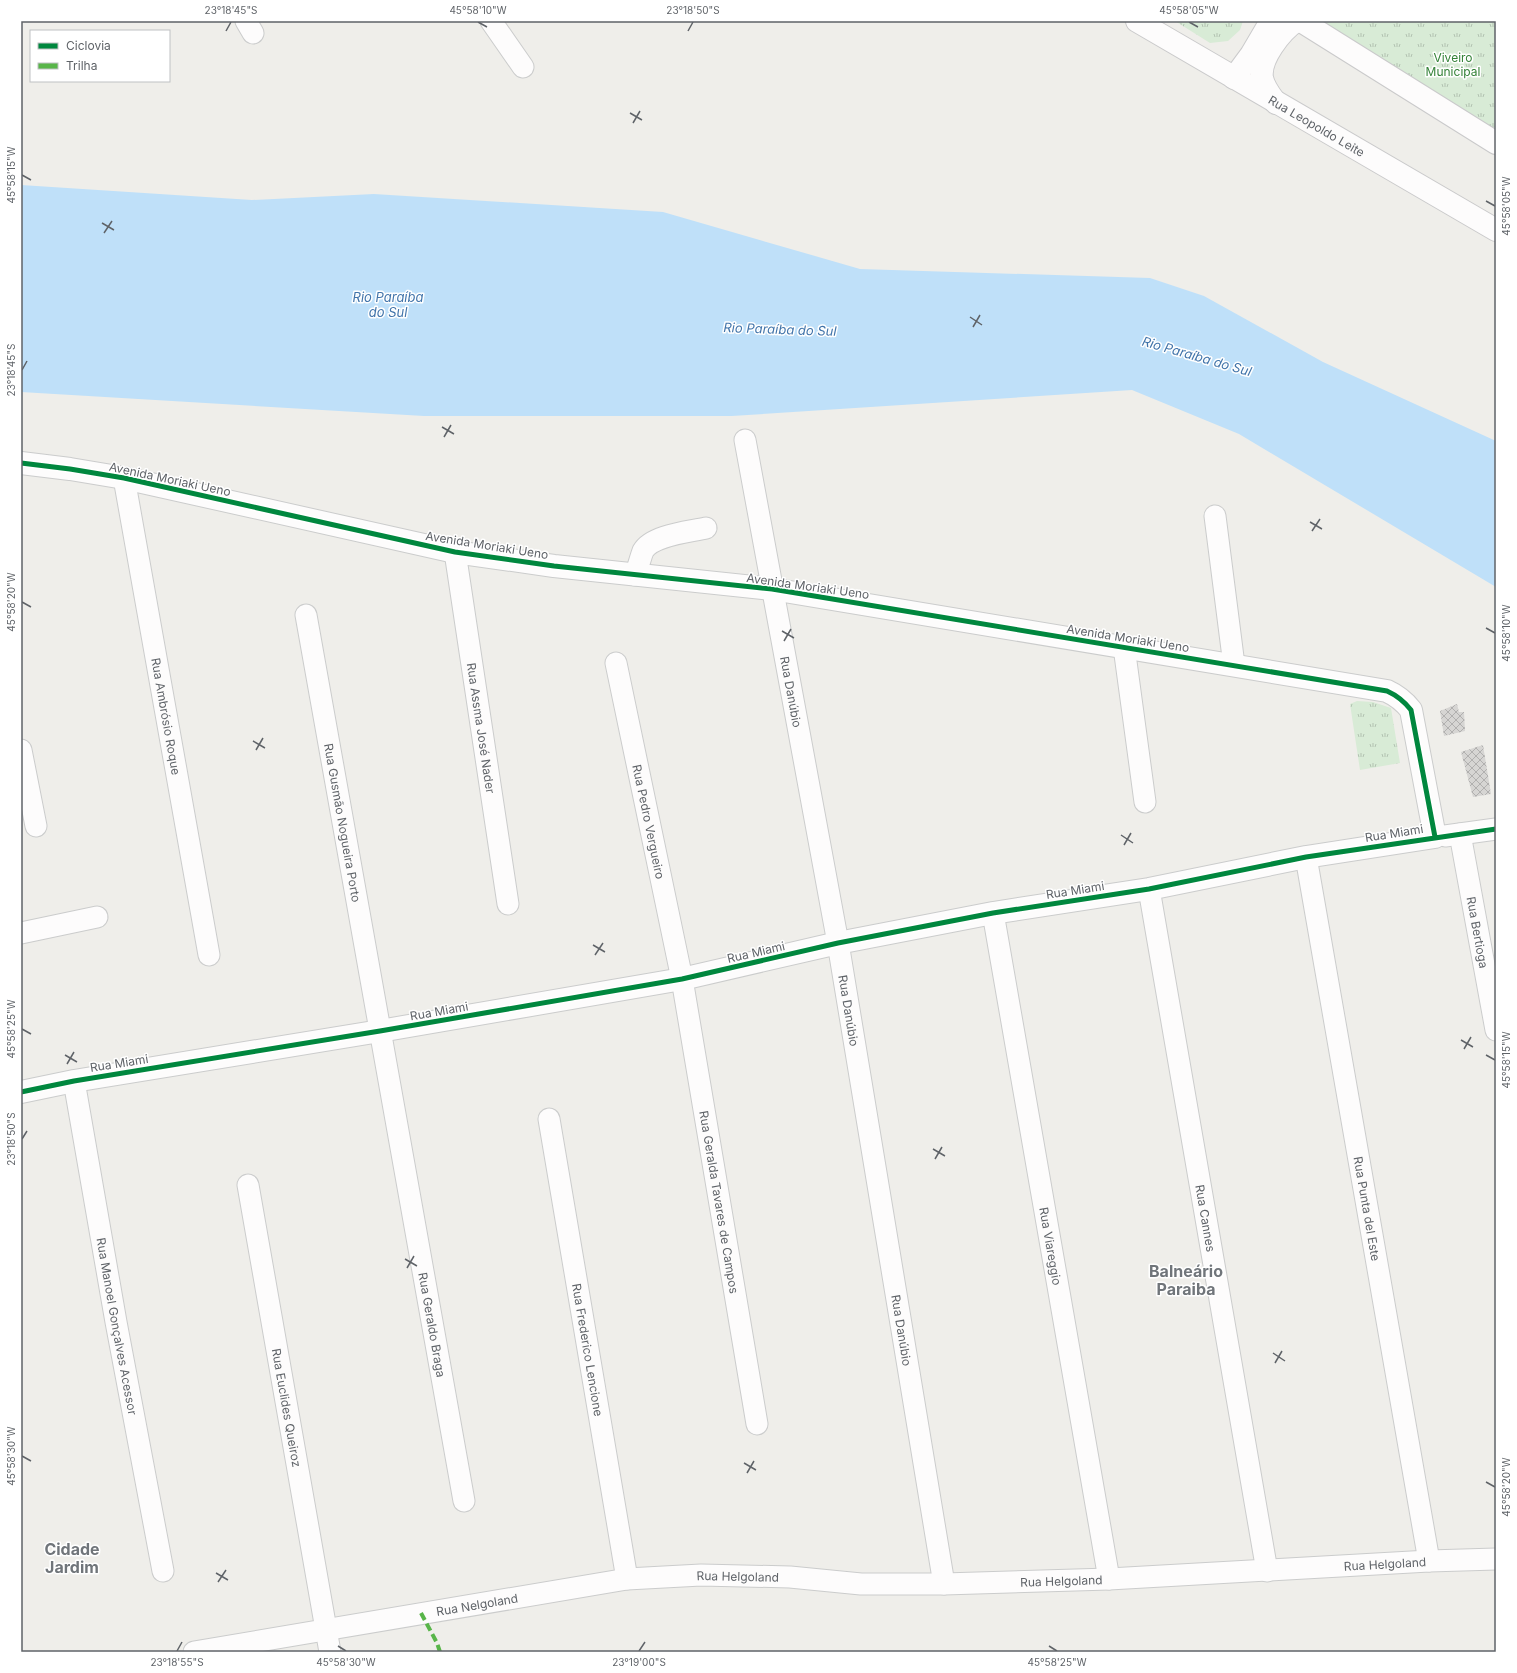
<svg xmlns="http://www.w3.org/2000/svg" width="1517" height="1673" font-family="Inter,sans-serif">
  <defs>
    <pattern id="grass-tufts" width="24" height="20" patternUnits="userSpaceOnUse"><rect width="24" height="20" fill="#d8ebd6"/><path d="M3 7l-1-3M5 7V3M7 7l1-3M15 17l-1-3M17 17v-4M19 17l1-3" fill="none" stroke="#b2c2b1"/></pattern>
    <pattern id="building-cross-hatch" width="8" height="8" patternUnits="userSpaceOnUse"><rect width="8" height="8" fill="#d6d5d3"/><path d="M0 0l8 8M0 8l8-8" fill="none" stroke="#b1b0af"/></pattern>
  </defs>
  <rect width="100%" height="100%" fill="#efeeea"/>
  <path fill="url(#grass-tufts)" d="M1175,21H1243L1240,30L1228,41L1210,43Z
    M1317,21H1496V143Z
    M1357,701L1373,702L1391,708L1400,763L1360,770L1350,704Z"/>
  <path fill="#bfe0f9" d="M21,185L252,200L374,194L663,212L860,269L1150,278L1204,296L1323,362L1496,441V587L1239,434L1132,390L732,416H424L21,392Z"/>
  <path fill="url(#building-cross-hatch)" d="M1457,704L1459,712H1464L1465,731L1444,736L1440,711Z
    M1483,745L1491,794L1473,797L1461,752Z"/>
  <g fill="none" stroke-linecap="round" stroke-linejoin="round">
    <defs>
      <g id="minor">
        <path d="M246,21L253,33"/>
        <path d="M491,21L523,67"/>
        <path id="s1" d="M745,440L838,943L944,1584"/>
        <path id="s2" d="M124,478L209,955"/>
        <path d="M1215,516L1234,665"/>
        <path id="s3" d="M455,552L508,904"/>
        <path d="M635,575C638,568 640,559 643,551C652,535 689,532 706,528"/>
        <path id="s4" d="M306,615L464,1501"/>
        <path d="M1124,647L1145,802"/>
        <path id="s5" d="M616,663L682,979L757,1424"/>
        <path d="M21,750L36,826"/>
        <path id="s6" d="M1460,834L1496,1030"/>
        <path d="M1445,836L1496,829"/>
        <path id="s7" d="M1306,857L1429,1561"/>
        <path id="s8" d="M1149,889L1267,1571"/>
        <path id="s9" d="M993,913L1109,1579"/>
        <path d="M21,933L97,917"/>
        <path id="s10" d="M74,1081L116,1322L163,1571"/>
        <path id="s11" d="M549,1119L627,1579"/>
        <path id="s12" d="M248,1185L330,1652"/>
        <path id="s13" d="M194,1652L627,1579L701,1575L790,1577L861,1584H944L1109,1579L1429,1561L1496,1559"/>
      </g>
      <path id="tertiary" d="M21,463L70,469L124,478L455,552L554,566L772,589L1387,691C1398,696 1404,701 1411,710L1435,837L1306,857L1149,889L993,913L838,943L682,979L380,1031L74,1081L21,1092"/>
      <g id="secondary">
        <path id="s14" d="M1137,21L1496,230"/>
        <path d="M1301,21L1496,143"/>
        <path d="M1234,78L1251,55L1271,21"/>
        <path d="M1276,103C1270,95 1264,88 1262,78C1259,59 1281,31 1296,21"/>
      </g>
    </defs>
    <use href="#minor" stroke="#cbcccc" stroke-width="23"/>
    <use href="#tertiary" stroke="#cbcccc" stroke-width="24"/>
    <use href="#secondary" stroke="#cacacb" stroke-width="24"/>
    <use href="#minor" stroke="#fdfcfc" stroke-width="21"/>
    <use href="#tertiary" stroke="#fdfcfc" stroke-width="22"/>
    <use href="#secondary" stroke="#fdfcfc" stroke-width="22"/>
    <path stroke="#58b549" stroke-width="4" stroke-dasharray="8 4" stroke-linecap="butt" d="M421,1613L437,1643L440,1652"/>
    <defs>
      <path id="cycleway" d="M21,463L70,469L124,478L455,552L554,566L772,589L1387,691C1398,696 1404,701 1411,710L1435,837
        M21,1092L74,1081L380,1031L682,979L838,943L993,913L1149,889L1306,857L1496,829"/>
    </defs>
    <use href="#cycleway" stroke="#fff" stroke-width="8"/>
    <use href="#cycleway" stroke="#00873e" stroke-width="5"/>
  </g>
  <path fill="none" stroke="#5f6368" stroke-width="1.5" d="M478,22L487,27M1189,22L1198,27M226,31L231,22M688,31L693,22M630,113L642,120M633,123L640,111M22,175L31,180M1486,201L1495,206M102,223L114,230M104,233L112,221M970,317L982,325M973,327L980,315M22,370L27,361M442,427L454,434M444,437L451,425M1310,522L1322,529M1312,531L1320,519M22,602L31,607M1486,628L1495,633M782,631L794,638M784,641L791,629M253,741L265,748M256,750L263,738M1121,835L1133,843M1124,845L1131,833M593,945L605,952M595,955L603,943M22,1029L31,1034M1461,1040L1473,1047M1464,1049L1471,1037M65,1055L77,1062M1486,1055L1495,1060M67,1064L74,1052M22,1139L27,1131M933,1149L945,1156M935,1159L942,1147M405,1259L417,1266M407,1268L414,1256M1273,1353L1285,1361M1275,1363L1282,1351M22,1456L31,1461M744,1463L756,1470M747,1473L754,1461M1486,1482L1495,1487M216,1573L228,1580M218,1582L226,1570M338,1646L346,1651M1049,1646L1057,1651M177,1651L182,1642M639,1651L645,1642"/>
  <g text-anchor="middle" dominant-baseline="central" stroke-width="3" stroke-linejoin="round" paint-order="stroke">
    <g font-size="12" fill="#348238" stroke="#fff">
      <text x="1453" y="57">Viveiro<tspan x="1453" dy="14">Municipal</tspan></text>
    </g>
    <g font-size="12" fill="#5f6368" stroke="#fff">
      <text stroke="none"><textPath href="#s14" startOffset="208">Rua Leopoldo Leite</textPath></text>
      <text transform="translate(170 479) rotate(12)">Avenida Moriaki Ueno</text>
      <text transform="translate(487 545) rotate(9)">Avenida Moriaki Ueno</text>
      <text transform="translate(808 586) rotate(8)">Avenida Moriaki Ueno</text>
      <text transform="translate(1128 638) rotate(9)">Avenida Moriaki Ueno</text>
      <text stroke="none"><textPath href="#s1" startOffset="256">Rua Danúbio</textPath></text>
      <text stroke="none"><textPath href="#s2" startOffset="242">Rua Ambrósio Roque</textPath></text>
      <text stroke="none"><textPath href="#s3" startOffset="178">Rua Assma José Nader</textPath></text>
      <text stroke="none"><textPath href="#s5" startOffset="162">Rua Pedro Vergueiro</textPath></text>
      <text stroke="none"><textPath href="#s4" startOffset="211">Rua Gusmão Nogueira Porto</textPath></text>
      <text transform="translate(1394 833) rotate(-9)">Rua Miami</text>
      <text transform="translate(1075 890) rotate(-9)">Rua Miami</text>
      <text stroke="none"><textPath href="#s6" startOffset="100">Rua Bertioga</textPath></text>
      <text transform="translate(756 952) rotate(-13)">Rua Miami</text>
      <text transform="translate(439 1011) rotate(-10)">Rua Miami</text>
      <text stroke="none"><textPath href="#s1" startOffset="580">Rua Danúbio</textPath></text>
      <text transform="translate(119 1063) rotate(-9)">Rua Miami</text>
      <text stroke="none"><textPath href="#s5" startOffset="549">Rua Geralda Tavares de Campos</textPath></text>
      <text stroke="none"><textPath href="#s7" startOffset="357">Rua Punta del Este</textPath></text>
      <text stroke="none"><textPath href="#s8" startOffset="334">Rua Cannes</textPath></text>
      <text stroke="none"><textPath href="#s9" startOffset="338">Rua Viareggio</textPath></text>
      <text stroke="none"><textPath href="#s4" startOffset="721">Rua Geraldo Braga</textPath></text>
      <text stroke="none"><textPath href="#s10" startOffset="249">Rua Manoel Gonçalves Acessor</textPath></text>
      <text stroke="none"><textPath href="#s1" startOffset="904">Rua Danúbio</textPath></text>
      <text stroke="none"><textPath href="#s11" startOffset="234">Rua Frederico Lencione</textPath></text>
      <text stroke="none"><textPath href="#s12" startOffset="226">Rua Euclides Queiroz</textPath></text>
      <text stroke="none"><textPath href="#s13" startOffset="1198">Rua Helgoland</textPath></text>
      <text stroke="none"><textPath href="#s13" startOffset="550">Rua Helgoland</textPath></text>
      <text stroke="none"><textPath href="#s13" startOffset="874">Rua Helgoland</textPath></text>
      <text stroke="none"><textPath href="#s13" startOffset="287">Rua Nelgoland</textPath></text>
    </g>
    <g font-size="13" font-style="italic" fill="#4174aa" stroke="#fff">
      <text x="388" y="297">Rio Paraíba<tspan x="388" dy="15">do Sul</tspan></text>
      <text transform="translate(780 329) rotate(2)">Rio Paraíba do Sul</text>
      <text transform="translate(1197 356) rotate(16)">Rio Paraíba do Sul</text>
    </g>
    <g font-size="16" font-weight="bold" fill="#70757a" stroke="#fff">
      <text x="1186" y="1271">Balneário<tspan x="1186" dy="18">Paraiba</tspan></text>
      <text x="72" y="1549">Cidade<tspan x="72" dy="18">Jardim</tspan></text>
    </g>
  </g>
  <rect width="1517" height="1673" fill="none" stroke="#ffffff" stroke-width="44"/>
  <rect x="30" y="30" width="140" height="52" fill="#ffffff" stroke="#bfc1c3"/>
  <rect x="38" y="43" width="20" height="6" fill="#00873e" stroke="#bfc1c3"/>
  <text x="66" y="50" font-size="12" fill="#5f6368">Ciclovia</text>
  <rect x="38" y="63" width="20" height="6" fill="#58b549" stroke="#bfc1c3"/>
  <text x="66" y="70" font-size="12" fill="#5f6368">Trilha</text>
  <rect x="22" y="22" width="1473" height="1629" fill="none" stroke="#5f6368" stroke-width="1.5"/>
  <g font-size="10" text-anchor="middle" fill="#5f6368">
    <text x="231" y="14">23°18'45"S</text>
    <text x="478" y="14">45°58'10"W</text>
    <text x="693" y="14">23°18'50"S</text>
    <text x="1189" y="14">45°58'05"W</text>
    <text transform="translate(11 175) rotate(-90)" y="4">45°58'15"W</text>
    <text transform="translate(1506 206) rotate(-90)" y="4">45°58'05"W</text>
    <text transform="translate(11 370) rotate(-90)" y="4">23°18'45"S</text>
    <text transform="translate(11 602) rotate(-90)" y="4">45°58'20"W</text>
    <text transform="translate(1506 633) rotate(-90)" y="4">45°58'10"W</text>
    <text transform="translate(11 1029) rotate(-90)" y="4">45°58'25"W</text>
    <text transform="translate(1506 1060) rotate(-90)" y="4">45°58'15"W</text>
    <text transform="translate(11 1139) rotate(-90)" y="4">23°18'50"S</text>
    <text transform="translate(11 1456) rotate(-90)" y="4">45°58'30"W</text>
    <text transform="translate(1506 1487) rotate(-90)" y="4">45°58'20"W</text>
    <text x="177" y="1666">23°18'55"S</text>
    <text x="346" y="1666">45°58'30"W</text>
    <text x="639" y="1666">23°19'00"S</text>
    <text x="1057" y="1666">45°58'25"W</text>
  </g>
</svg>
